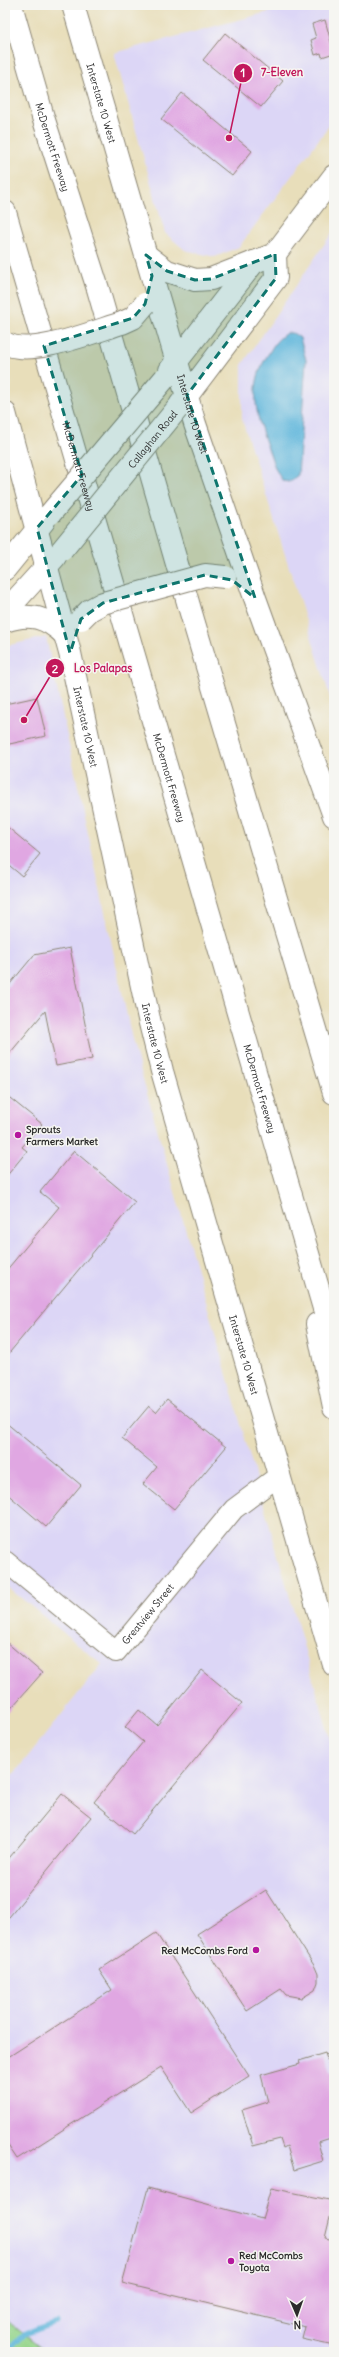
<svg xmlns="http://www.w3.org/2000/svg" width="339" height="2357" font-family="Delius,sans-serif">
  <rect width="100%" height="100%" fill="#f6f6f2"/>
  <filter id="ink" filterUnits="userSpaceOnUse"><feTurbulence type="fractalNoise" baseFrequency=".025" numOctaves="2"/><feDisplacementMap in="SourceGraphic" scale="8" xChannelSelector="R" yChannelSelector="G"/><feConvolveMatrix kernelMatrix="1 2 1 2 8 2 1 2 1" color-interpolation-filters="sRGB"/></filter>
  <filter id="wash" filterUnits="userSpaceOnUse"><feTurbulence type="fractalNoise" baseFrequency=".012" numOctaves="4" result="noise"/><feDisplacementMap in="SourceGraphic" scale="16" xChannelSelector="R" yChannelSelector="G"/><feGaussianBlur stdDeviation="0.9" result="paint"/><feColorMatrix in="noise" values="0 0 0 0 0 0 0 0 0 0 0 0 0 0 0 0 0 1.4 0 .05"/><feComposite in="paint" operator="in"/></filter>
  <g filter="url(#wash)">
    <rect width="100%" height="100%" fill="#e8deba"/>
    <path fill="#dcd6f6" d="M295,5H334V119L239,247L215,257L185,250L165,233L114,53Z
      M334,230V709L242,419V365Z
      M46,637L133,1044L334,1753V2352H47L5,2318V1785L102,1664L5,1585V646Z"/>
    <path fill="#95d58b" stroke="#60805b" d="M5,2318L47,2352H5Z"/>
    <path fill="#5eb6db" stroke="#447083" d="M287,333H293L300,338L306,360L298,475L289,482L283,481C276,473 273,462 269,451C256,417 247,385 269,353C274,344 278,338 287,333Z"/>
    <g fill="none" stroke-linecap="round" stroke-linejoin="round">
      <path stroke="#5eb6db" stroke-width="5" d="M7,2352L25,2334L56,2323"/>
    </g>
    <g id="blocks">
      <path fill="#e0a7e2" d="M325,20L334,53L322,57L321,53L315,55L311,40L316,38L312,24Z
        M225,33L283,81L261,107L203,60Z
        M182,93L252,151L232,176L161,119Z
        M37,697L46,736L5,745V704Z
        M5,825L40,854L22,876L5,862Z
        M70,948L92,1059L56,1066L45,1011L5,1059V990L34,955Z
        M5,1094L42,1124L22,1147L27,1151L5,1178Z
        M74,1151L135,1202L5,1358V1272L59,1207L40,1192Z
        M167,1399L226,1447L174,1509L143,1484L157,1467L122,1438L149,1406L156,1412Z
        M5,1422L81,1485L46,1527L5,1492Z
        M5,1641L42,1673L5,1715Z
        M202,1670L242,1703L133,1834L94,1802L143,1742L125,1727L139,1710L157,1725Z
        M62,1794L91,1817L5,1922V1863Z
        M266,1890L315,1967L318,1974V1982L315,1990L302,1998L286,1995L281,1989L247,2011L197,1934Z
        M156,1933L249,2076L191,2113L161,2067L17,2159L5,2141V2059L112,1990L99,1970Z
        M325,2053L331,2072L334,2071V2137L318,2142L323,2161L294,2170L287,2146L283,2148L280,2139L253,2146L242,2110L268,2102L261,2075L300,2064L299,2061Z
        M148,2188L262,2219L271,2188L334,2201L325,2238L334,2240V2346L302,2339L305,2327L122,2283Z"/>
    </g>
  </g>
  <g filter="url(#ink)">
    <use href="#blocks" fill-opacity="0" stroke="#8a8472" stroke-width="1"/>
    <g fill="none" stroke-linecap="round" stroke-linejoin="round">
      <defs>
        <g id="minor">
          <path id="s1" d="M5,1561L116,1652L234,1509L280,1475"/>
        </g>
        <g id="major">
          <path id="s2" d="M73,5L195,424L255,598L334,816"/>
          <path d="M146,255L167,271L195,280L211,279L275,254L334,176"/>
          <path d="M170,370L254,262"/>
          <path d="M180,405L276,278L275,254"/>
          <path id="s3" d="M5,413L70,653L149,1019L162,1071L334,1665"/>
          <path d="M5,569L44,521"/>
          <path d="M5,612L55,557"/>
          <path d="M5,621C29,612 47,617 65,635"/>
        </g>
        <g id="highway">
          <path id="s4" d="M11,5L43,117L98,289L191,613L334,1093"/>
          <path id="s5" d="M5,212L334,1343"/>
          <path d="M317,1324L334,1407"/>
        </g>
      </defs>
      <use href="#minor" stroke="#8a8472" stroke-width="22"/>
      <use href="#major" stroke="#8a8472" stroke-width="24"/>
      <use href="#highway" stroke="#8a8472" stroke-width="24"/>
      <use href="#minor" stroke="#fff" stroke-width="20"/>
      <use href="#major" stroke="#fff" stroke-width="22"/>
      <use href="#highway" stroke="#fff" stroke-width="22"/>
      <defs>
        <g id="major-bridge">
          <path d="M5,343C30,358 95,331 122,323L133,318L145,304"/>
          <path d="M50,514L165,378"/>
          <path id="s6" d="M62,550L177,409"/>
          <path d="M81,619L90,610L103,603L205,575L225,577"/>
        </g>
      </defs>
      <use href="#major-bridge" stroke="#8a8472" stroke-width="24" stroke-linecap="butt"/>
      <use href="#major-bridge" stroke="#fff" stroke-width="22"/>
    </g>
  </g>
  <path fill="#0f766e" fill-opacity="0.2" stroke="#0f766e" stroke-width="3" stroke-dasharray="8 5" stroke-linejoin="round" d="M275,254L276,278L187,395L255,598L232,580L205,575L103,603L81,619L70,653L37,528L82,475L44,346L133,318L145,304L152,276L146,255L167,271L195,280L211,279Z"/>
  <g fill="#b5179e" stroke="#f6f6f2" stroke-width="1.5">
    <circle cx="18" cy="1135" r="4"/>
    <circle cx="256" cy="1950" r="4"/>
    <circle cx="231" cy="2261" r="4"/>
  </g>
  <g text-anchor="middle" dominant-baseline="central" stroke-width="3" stroke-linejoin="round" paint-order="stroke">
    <g font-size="10" fill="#2b2b2b" stroke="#f6f6f2">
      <text stroke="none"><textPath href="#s2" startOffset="102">Interstate 10 West</textPath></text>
      <text stroke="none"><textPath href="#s4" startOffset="148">McDermott Freeway</textPath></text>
      <text stroke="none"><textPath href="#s2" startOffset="426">Interstate 10 West</textPath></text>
      <text stroke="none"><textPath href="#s6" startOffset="143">Callaghan Road</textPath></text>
      <text stroke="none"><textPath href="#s5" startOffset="265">McDermott Freeway</textPath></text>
      <text stroke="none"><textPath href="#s3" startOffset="324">Interstate 10 West</textPath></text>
      <text stroke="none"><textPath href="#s5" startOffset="589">McDermott Freeway</textPath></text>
      <text stroke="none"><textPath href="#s3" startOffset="648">Interstate 10 West</textPath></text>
      <text stroke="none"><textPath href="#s5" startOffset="913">McDermott Freeway</textPath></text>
      <text stroke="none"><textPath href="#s3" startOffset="972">Interstate 10 West</textPath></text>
      <text stroke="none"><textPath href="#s1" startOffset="193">Greatview Street</textPath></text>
    </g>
    <g font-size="10" font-weight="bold" fill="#2b2b2b" stroke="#f6f6f2" text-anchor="start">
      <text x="26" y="1129">Sprouts<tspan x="26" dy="12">Farmers Market</tspan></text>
      <text x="248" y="1950" text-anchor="end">Red McCombs Ford</text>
      <text x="239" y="2255">Red McCombs<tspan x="239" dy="12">Toyota</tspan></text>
    </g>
  </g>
  <path fill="none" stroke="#c2185b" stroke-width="1.5" d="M229 138L243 73M24 720L55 668"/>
  <g fill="#c2185b" stroke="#f6f6f2" stroke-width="1.5">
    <circle cx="229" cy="138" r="4"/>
    <circle cx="24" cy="720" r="4"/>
    <circle cx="243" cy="73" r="10"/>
    <circle cx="55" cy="668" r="10"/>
  </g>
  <g font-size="12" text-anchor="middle" font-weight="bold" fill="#fff">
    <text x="243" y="77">1</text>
    <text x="55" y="673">2</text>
  </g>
  <g font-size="11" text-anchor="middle" font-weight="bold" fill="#c2185b" stroke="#f6f6f2" stroke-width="3" stroke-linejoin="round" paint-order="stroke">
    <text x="282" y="76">7-Eleven</text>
    <text x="103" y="672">Los Palapas</text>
  </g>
  <rect width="339" height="2357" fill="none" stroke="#f6f6f2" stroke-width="20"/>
  <g transform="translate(297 2315) rotate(178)" stroke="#f6f6f2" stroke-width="3" paint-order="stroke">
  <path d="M0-3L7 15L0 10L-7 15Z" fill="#2b2b2b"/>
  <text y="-6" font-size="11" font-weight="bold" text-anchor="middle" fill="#2b2b2b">N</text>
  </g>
</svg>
